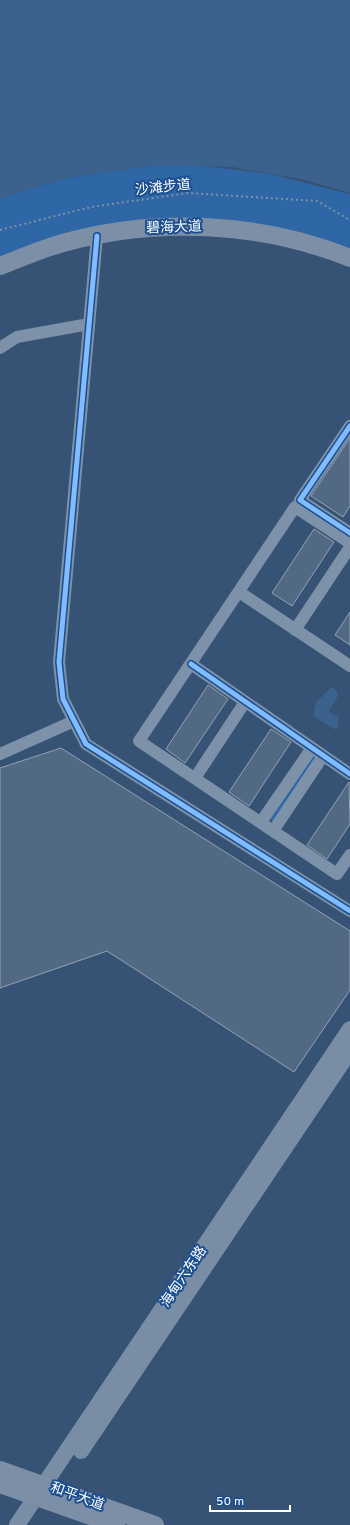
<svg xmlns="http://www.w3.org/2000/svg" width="350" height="1525" font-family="Overpass,'Noto Sans SC',sans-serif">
  <rect width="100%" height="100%" fill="#365274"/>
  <path fill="#2f66a5" d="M155,165H193L266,173L350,194V256L221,222L0,261V198L67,178Z
    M311,755L316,758L274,821L270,819Z"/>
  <path fill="#3b618d" d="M0,0H350V193L301,179L232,167L155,165L67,178L0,198Z
    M332,687L338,692L337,698L329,710L331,714L339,717L337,730C330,727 318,720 313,715L316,702Z"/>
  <path fill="#526984" stroke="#92a2b6" d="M350,438V506L343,517L311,496Z
    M314,529L334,542L292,606L272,593Z
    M350,612V645L335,635Z
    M208,685L228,699L185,763L166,749Z
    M271,729L291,742L249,806L229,792Z
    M61,748L350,931V990L294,1072L107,951L0,988V768Z
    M349,782L350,824L327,859L307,845Z"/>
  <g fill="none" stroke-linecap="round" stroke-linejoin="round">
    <path stroke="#7d92a8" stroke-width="2" stroke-dasharray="2 3" stroke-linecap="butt" d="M0,230L91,207L188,193L317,201L350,220"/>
    <path stroke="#7d92a8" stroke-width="12" d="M97,236L59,662L63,699L86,744L350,911
      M0,348L17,337L89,324
      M350,426L300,500L350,533
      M350,543L295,507L139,741L337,874L350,855
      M239,592L350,666
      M295,630L350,547
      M191,664L350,774
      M0,754L74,721
      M195,778L245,702
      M261,822L312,748
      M273,831L323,756"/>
    <path stroke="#798da4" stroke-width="16" d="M81,1451L350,1051
      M17,1525L350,1029"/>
    <path stroke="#7d8ea7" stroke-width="18" d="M0,266C21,258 41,249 63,243C156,217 261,222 350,258
      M0,1470L155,1525
      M0,1484L116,1525"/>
    <defs>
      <path id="cycleway" d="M97,236L59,662L63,699L86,744L350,911
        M350,426L300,500L350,533
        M191,664L350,774"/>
    </defs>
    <use href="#cycleway" stroke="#1b4f8f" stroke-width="8"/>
    <use href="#cycleway" stroke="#80bcff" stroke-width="5"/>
  </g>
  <g text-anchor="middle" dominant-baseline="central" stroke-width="4" stroke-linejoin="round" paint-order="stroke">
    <g font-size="14" fill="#fff" stroke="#1b4f8f">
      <text transform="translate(163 188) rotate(-6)">沙滩步道</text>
      <text transform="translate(174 228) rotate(-2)">碧海大道</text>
      <text transform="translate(184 1277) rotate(-56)">海甸六东路</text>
      <text transform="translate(77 1497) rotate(20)">和平大道</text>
    </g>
  </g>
  <path d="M210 1505v6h80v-6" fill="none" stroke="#ffffff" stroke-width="2"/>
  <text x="216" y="1505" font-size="12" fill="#ffffff" stroke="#1b4f8f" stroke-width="3" paint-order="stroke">50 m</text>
</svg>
